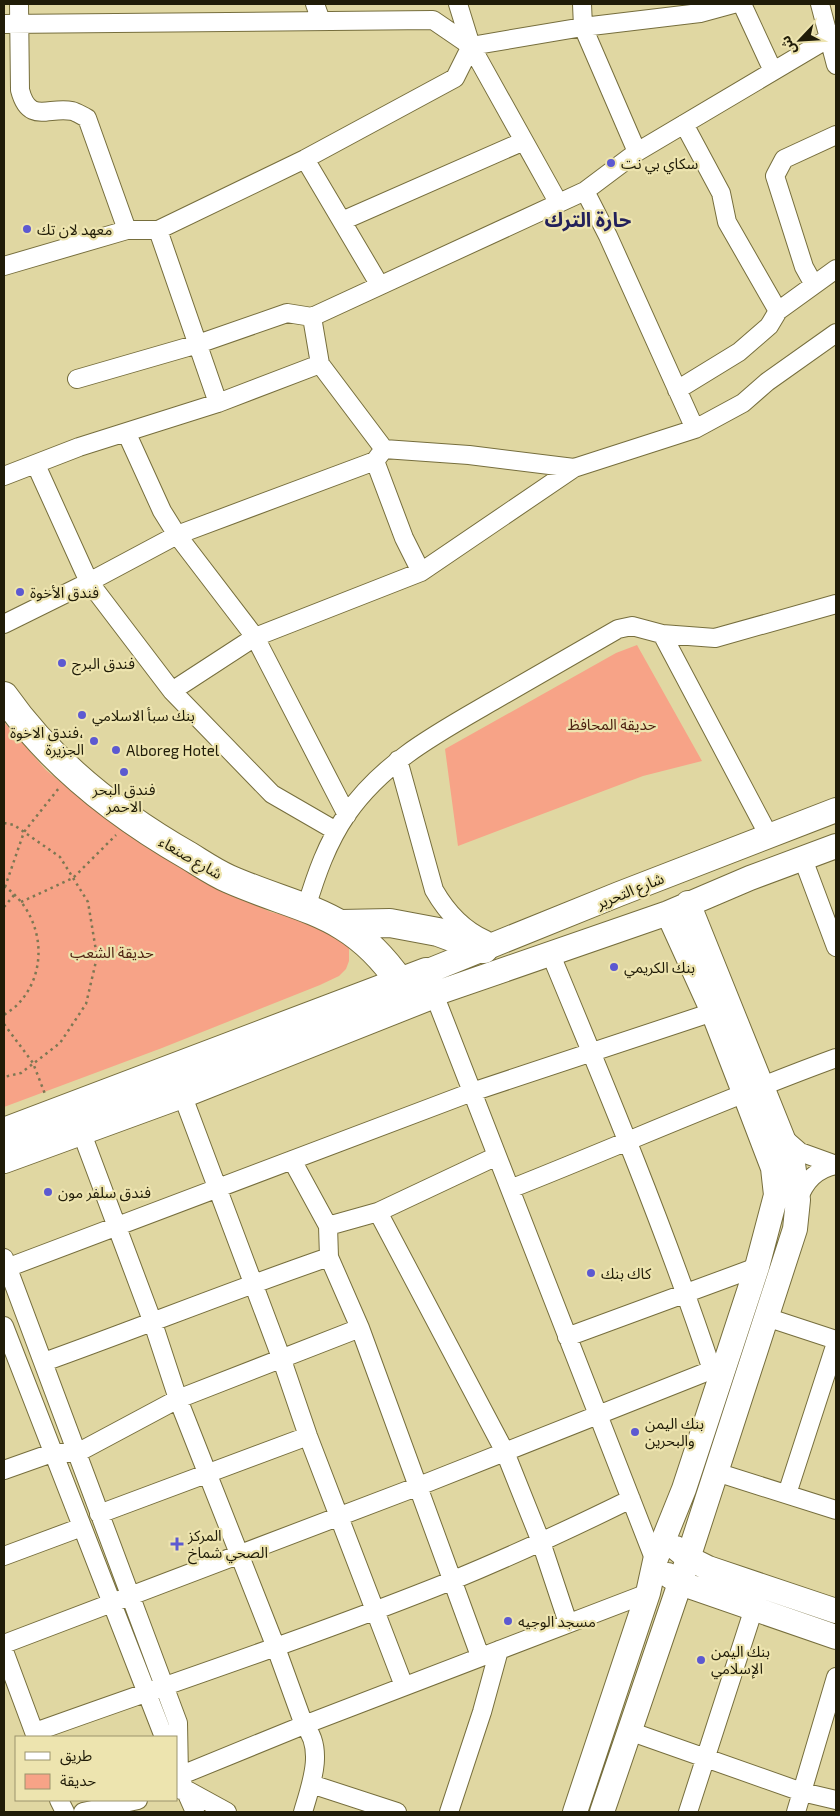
<svg xmlns="http://www.w3.org/2000/svg" width="840" height="1816" font-family="'Exo 2','Noto Sans Arabic',sans-serif">
  <rect width="100%" height="100%" fill="#e0d7a2"/>
  <path fill="#f7a387" d="M637,645L702,761L643,776L458,846L445,749L616,653Z
    M4,722L46,770L97,812L206,883L271,912L328,926L344,935L349,947V961L346,969L339,976L320,985L162,1048L4,1107Z"/>
  <g fill="none" stroke-linecap="round" stroke-linejoin="round">
    <defs>
      <path id="minor" d="M19,4L20,90C29,125 49,106 72,111C77,112 82,116 87,118L127,230
        M315,4L321,21
        M458,4L471,46L558,202
        M582,4L583,27L637,152
        M742,4L773,71
        M820,4L836,65
        M4,24L433,20L471,46L583,27L700,13L733,4
        M684,124L721,193L727,222L778,311
        M305,159L379,284
        M585,191L608,236L695,429
        M342,221L524,141
        M158,230L218,403
        M4,266L127,230H158L305,159L455,78L471,46
        M814,285L804,267L775,176L784,159L836,135
        M320,364L384,449
        M77,379L198,344L287,313L312,317
        M677,390L739,352L769,326L778,311L836,269
        M127,434L162,511L177,535L255,637L347,815
        M375,461L404,538L421,572
        M36,465L89,582L172,691L272,794L336,831
        M4,476L79,447L218,403L320,364L312,317L585,191L637,152L836,34
        M4,624L89,582L177,535L375,461L384,449L469,455L574,468
        M662,634L769,836
        M172,691L255,637L421,572L574,468L695,429L743,403L767,382L836,333
        M398,760L434,890C446,911 463,930 486,940
        M803,859L836,947
        M306,908C316,875 327,843 347,814C384,761 438,733 493,701C534,677 576,653 618,629L632,626L662,634L715,638L836,604
        M551,955C608,1092 665,1229 712,1370
        M434,994L655,1561
        M182,1094L282,1360L308,1436L404,1686
        M81,1131L153,1323L178,1399L275,1645L304,1725C325,1748 311,1785 303,1812
        M784,1138L800,1152L836,1165C816,1169 805,1181 798,1200
        M292,1160L328,1226L329,1257L360,1328L480,1656
        M510,1189C619,1146 726,1098 836,1058
        M378,1212L505,1452L541,1542L568,1623
        M328,1226L378,1212L497,1156
        M4,1258L178,1723L179,1776L176,1768
        M4,1269L472,1092L713,1012
        M766,1317L836,1340
        M4,1326L164,1737
        M567,1337L757,1267
        M44,1362C139,1328 233,1290 329,1257
        M4,1470L52,1453H77L178,1399L360,1328
        M716,1472L836,1510
        M787,1494L836,1343
        M99,1514L308,1436
        M4,1556L82,1527
        M4,1644L419,1486L724,1365
        M4,1651L36,1737
        M629,1731L802,1792L836,1800
        M35,1732C174,1682 314,1636 451,1581C512,1556 572,1528 631,1499
        M311,1784L397,1812
        M181,1790L185,1789L227,1812
        M59,1800L65,1812
        M83,1812L138,1800
        M195,1812L179,1776L304,1725L648,1593
        M449,1812L482,1712L499,1650
        M688,1812L754,1608
        M796,1812L836,1677"/>
      <path id="secondary" d="M426,972L619,894L836,810
        M434,994L668,913L750,878L836,846
        M676,1548L688,1558L708,1568L836,1611
        M668,1575L680,1583L836,1637
        M575,1812L648,1593L655,1561L684,1489L757,1267L776,1195L773,1168L744,1092L713,1012L668,913
        M602,1812L680,1583L795,1229L798,1200L793,1164L688,903"/>
      <path id="trunk" d="M4,696C51,763 119,816 189,856C202,864 215,873 229,879C302,911 350,910 400,982
        M341,924L390,923L438,932L484,949
        M4,1132L426,972
        M4,1159L182,1094L434,994"/>
    </defs>
    <use href="#minor" stroke="#766e3d" stroke-width="20"/>
    <use href="#secondary" stroke="#766e3d" stroke-width="26"/>
    <use href="#trunk" stroke="#766e3d" stroke-width="30"/>
    <path stroke="#7d7753" stroke-width="2.5" stroke-dasharray="2.5 4" stroke-linecap="butt" d="M4,823L14,825L60,857L88,902L97,957L86,1004L60,1043L21,1073L4,1077
      M4,886C42,912 51,968 19,1003C15,1008 9,1011 4,1015
      M5,887L24,832L59,788
      M21,902L73,878L116,835
      M4,907L15,894
      M4,1024L33,1063L45,1094"/>
    <use href="#minor" stroke="#fff" stroke-width="18"/>
    <use href="#secondary" stroke="#fff" stroke-width="24"/>
    <use href="#trunk" stroke="#fff" stroke-width="28"/>
  </g>
  <g fill="#5c59d1" stroke="#ede4af" stroke-width="2">
    <circle cx="611" cy="163" r="5"/>
    <circle cx="27" cy="229" r="5"/>
    <circle cx="20" cy="592" r="5"/>
    <circle cx="62" cy="663" r="5"/>
    <circle cx="82" cy="715" r="5"/>
    <circle cx="94" cy="741" r="5"/>
    <circle cx="116" cy="750" r="5"/>
    <circle cx="124" cy="772" r="5"/>
    <circle cx="614" cy="967" r="5"/>
    <circle cx="48" cy="1192" r="5"/>
    <circle cx="591" cy="1273" r="5"/>
    <circle cx="635" cy="1432" r="5"/>
    <path d="M174.5 1536.5h5v5h5v5h-5v5h-5v-5h-5v-5h5z"/>
    <circle cx="508" cy="1621" r="5"/>
    <circle cx="701" cy="1660" r="5"/>
  </g>
  <g text-anchor="middle" dominant-baseline="central" stroke-width="4.5" stroke-linejoin="round" paint-order="stroke">
    <g font-size="15" fill="#201c08" stroke="#ede4af" text-anchor="start">
      <text x="621" y="163">سكاي بي نت</text>
      <text x="37" y="229">معهد لان تك</text>
      <text x="30" y="592">فندق الأخوة</text>
      <text x="72" y="663">فندق البرج</text>
      <text x="92" y="715">بنك سبأ الاسلامي</text>
      <text x="84" y="732" text-anchor="end">فندق الاخوة،<tspan x="84" dy="17">الجزيرة</tspan></text>
      <text x="126" y="750">Alboreg Hotel</text>
      <text x="124" y="789" text-anchor="middle">فندق البحر<tspan x="124" dy="17">الاحمر</tspan></text>
      <text x="624" y="967">بنك الكريمي</text>
      <text x="58" y="1192">فندق سلفر مون</text>
      <text x="601" y="1273">كاك بنك</text>
      <text x="645" y="1423">بنك اليمن<tspan x="645" dy="17">والبحرين</tspan></text>
      <text x="188" y="1535">المركز<tspan x="188" dy="17">الصحي شماخ</tspan></text>
      <text x="518" y="1621">مسجد الوجيه</text>
      <text x="711" y="1651">بنك اليمن<tspan x="711" dy="17">الإسلامي</tspan></text>
    </g>
    <g font-size="15" fill="#4e2111" stroke="#ede4af">
      <text x="612" y="724">حديقة المحافظ</text>
      <text x="112" y="952">حديقة الشعب</text>
    </g>
    <g font-size="15" fill="#201c08" stroke="#ede4af">
      <text transform="translate(191 857) rotate(30)">شارع صنعاء</text>
      <text transform="translate(630 890) rotate(-22)">شارع التحرير</text>
    </g>
    <g font-size="20" font-weight="bold" fill="#23215b" stroke="#ede4af">
      <text x="588" y="219">حارة الترك</text>
    </g>
  </g>
  <rect width="840" height="1816" fill="none" stroke="#201c08" stroke-width="10"/>
  <rect x="15" y="1736" width="162" height="65" fill="#ede4af" stroke="#9b946c"/>
  <rect x="25" y="1752" width="25" height="8" fill="#ffffff" stroke="#9b946c"/>
  <text x="60" y="1761" font-size="15" fill="#201c08">طريق</text>
  <rect x="25" y="1774" width="25" height="15" fill="#f7a387" stroke="#9b946c"/>
  <text x="60" y="1786" font-size="15" fill="#201c08">حديقة</text>
  <g transform="translate(800 40) rotate(245)" stroke="#ede4af" stroke-width="4" paint-order="stroke">
  <path d="M0-4L9 19L0 12L-9 19Z" fill="#201c08"/>
  <text y="-8" font-size="14" font-weight="bold" text-anchor="middle" fill="#201c08">ش</text>
  </g>
</svg>
